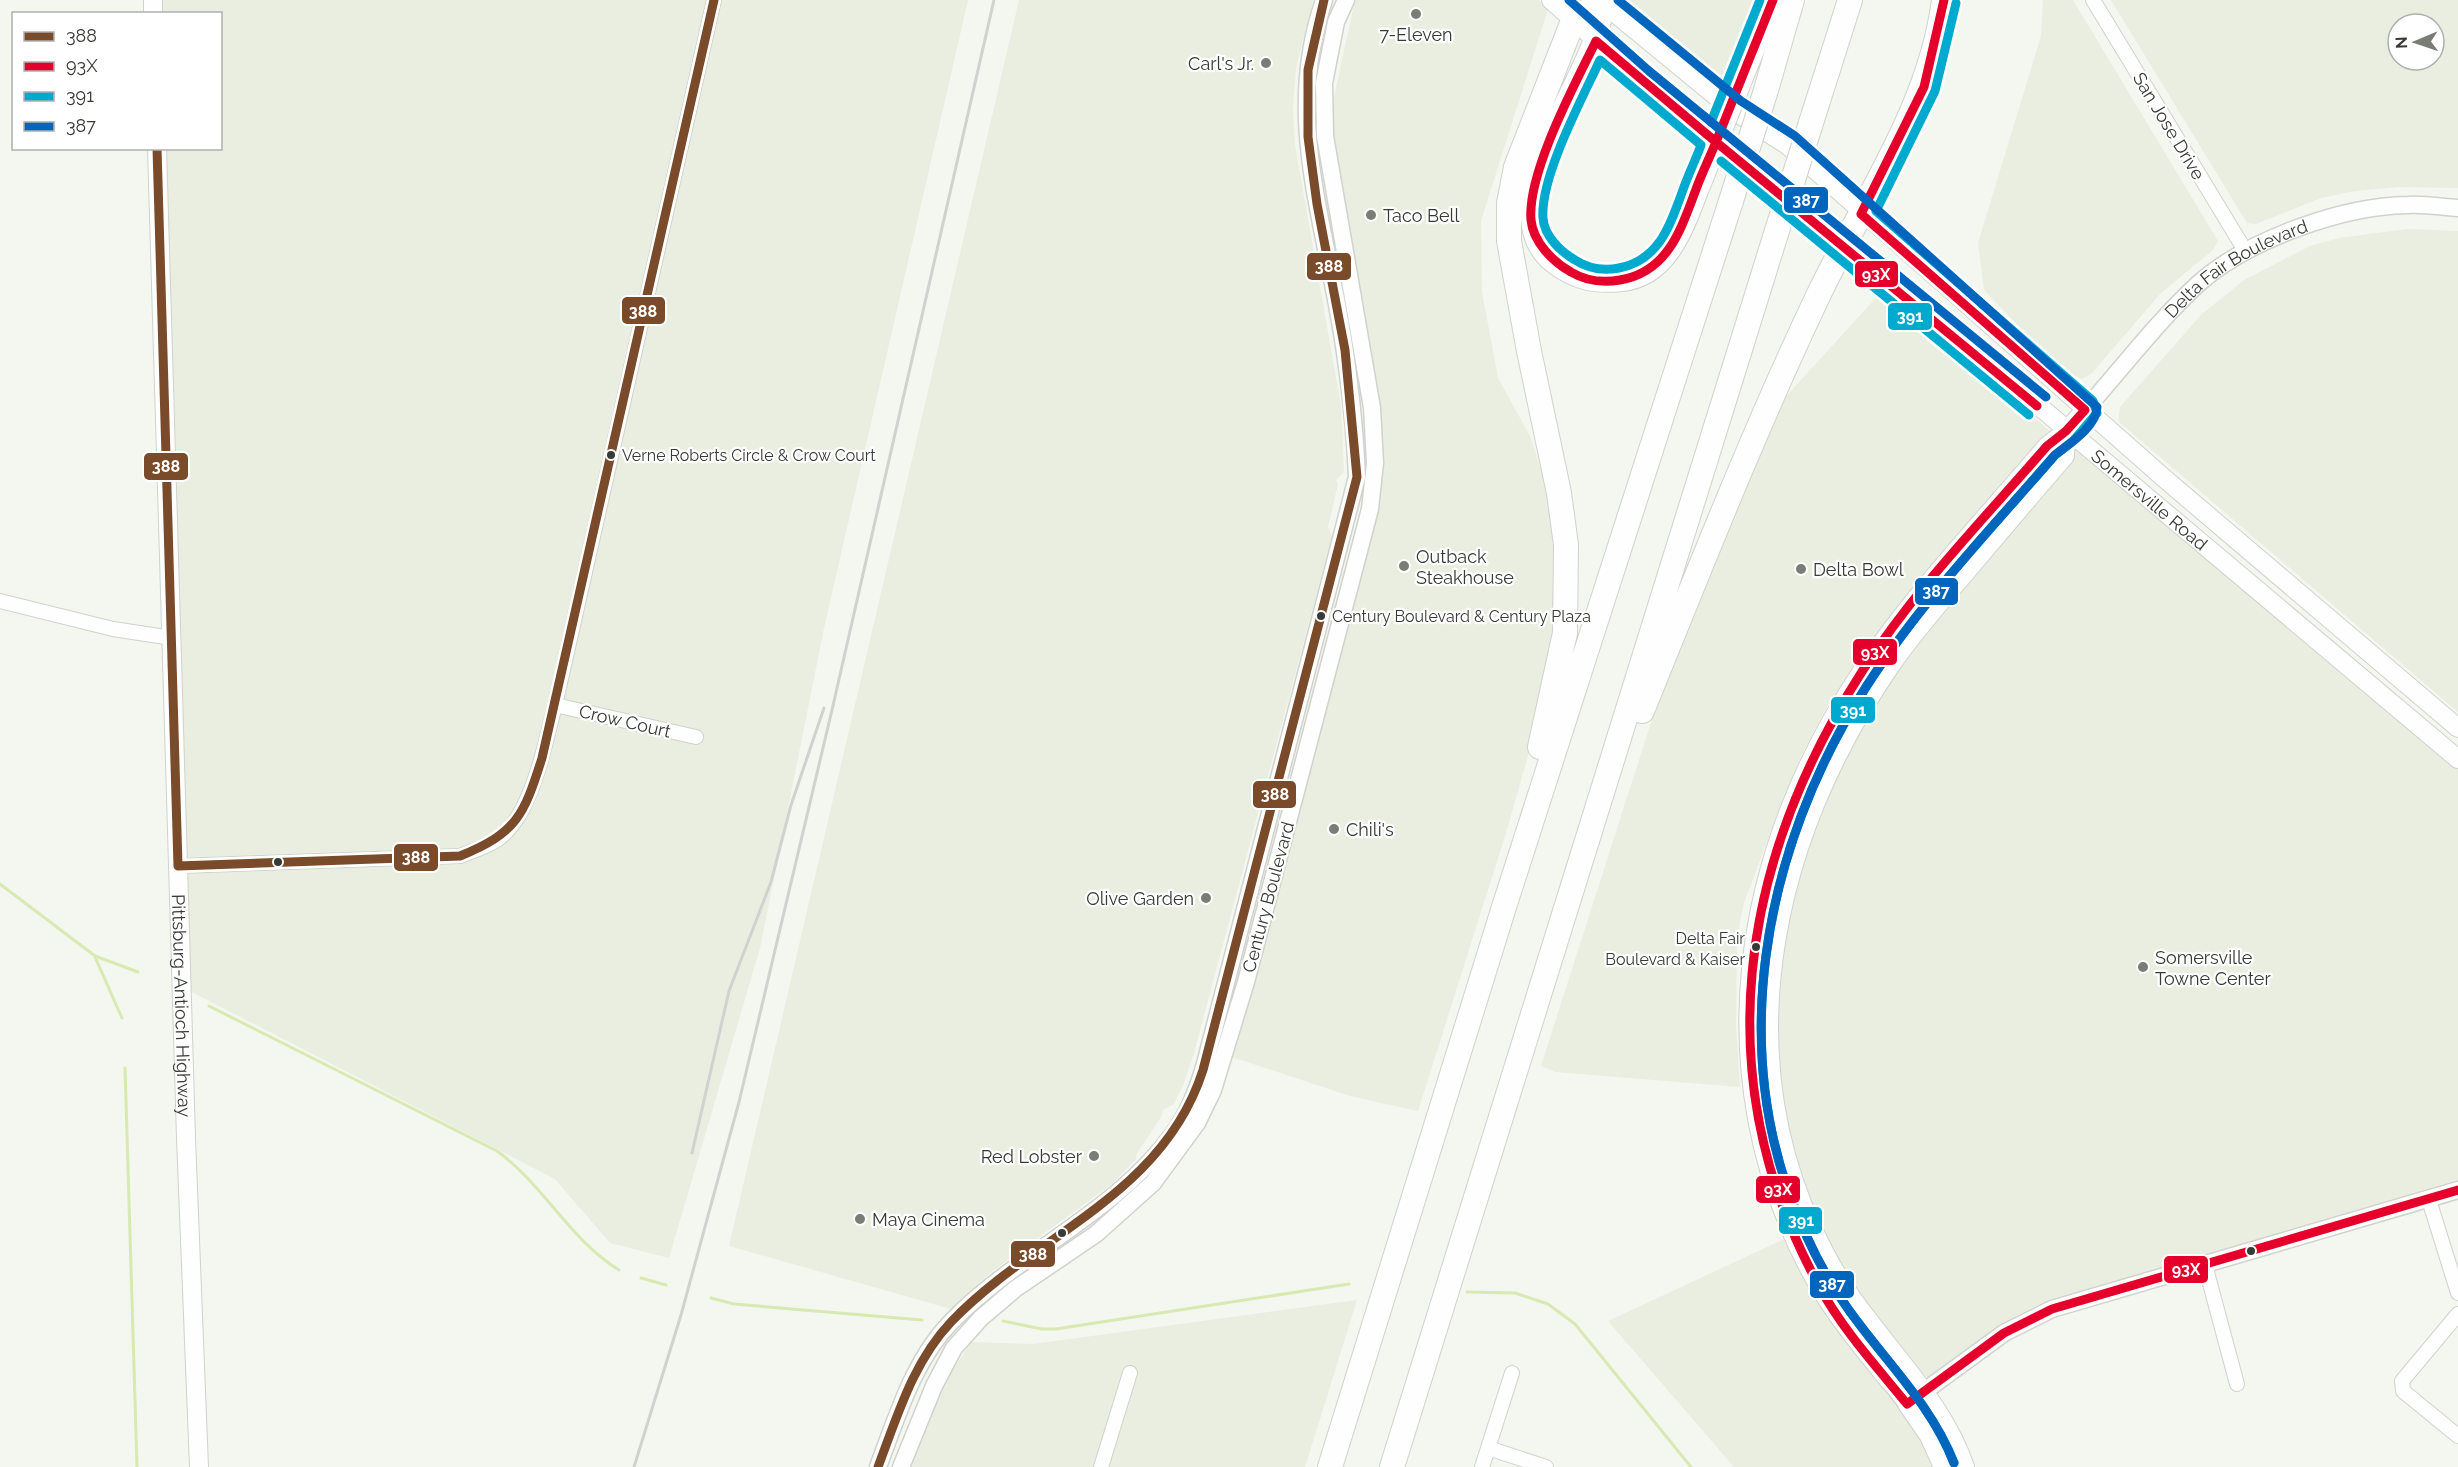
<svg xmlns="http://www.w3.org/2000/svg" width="2458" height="1467" font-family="Raleway,sans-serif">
  <rect width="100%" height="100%" fill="#f4f6f0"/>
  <path fill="#e9eee0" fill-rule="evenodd" d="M153,0H968L824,628L760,948L669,1258L610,1243L555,1179L182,987L157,149L220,148V14L153,13Z
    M1019,0H1313L1296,68L1293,107L1295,145L1341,406L1344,472L1336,480L1338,484L1328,527L1332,536L1194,1053L1184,1083L1174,1104L1163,1110L1161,1117L1137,1153L1136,1159L1113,1183L990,1273L951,1309L729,1246Z
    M1355,0H1538L1548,9L1481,221L1482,292L1498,378L1530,436L1553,508L1558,584L1553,649L1542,707L1506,833L1418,1111L1350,1096L1229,1056L1378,503L1329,120Z
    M1599,0H1773L1731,105Z
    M2043,0H2073L2218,241L2213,250L2160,294L2092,373L2082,379L2071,374L2031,339L1984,290L1978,243L2041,36Z
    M2111,0H2458V188L2400,187L2355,191L2321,198L2256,224L2247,223ZM2398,24H2434V60H2398Z
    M2407,229L2458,231V712L2118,421L2120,407L2201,315L2244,280L2310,246L2339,238Z
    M1884,289L2051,432L1854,669L1828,705L1803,752L1784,796L1744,903L1737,936L1736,1027L1740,1087L1556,1072L1541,1066L1663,685L1780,403Z
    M2066,431L2458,759V1190L2068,1302L1923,1392L1838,1277L1773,1092L1782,903L1870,700L2065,456Z
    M1791,1236L1899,1403L1937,1467H1734L1608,1321Z
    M1357,1300L1305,1467H909L938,1393L971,1342L1033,1344Z"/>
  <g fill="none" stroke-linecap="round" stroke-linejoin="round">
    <path stroke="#d8e9b2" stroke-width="3" d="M0,884L95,956L138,972
      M95,957L122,1018
      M209,1006L497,1151C543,1184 570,1240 619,1270
      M125,1068L137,1467
      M641,1278L666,1285
      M1467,1292L1515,1293L1548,1304L1575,1324L1691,1467
      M711,1298L734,1304L922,1320
      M1003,1321L1042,1329H1056L1349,1284"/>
    <defs>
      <path id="minor" d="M2093,0L2246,252
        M0,601L113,629L172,638
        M555,705L696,737
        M178,866L460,856C472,851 487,847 498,839C532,815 545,744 555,705L714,0
        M2429,1200L2458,1293
        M2205,1265L2237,1384
        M2458,1314L2402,1381L2403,1391L2458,1436
        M1488,1448L1546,1467
        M1101,1467L1130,1373
        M1482,1467L1512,1373"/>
      <g id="tertiary">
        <path id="s1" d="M2085,410C2122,368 2157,322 2198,284C2247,240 2342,206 2408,205C2424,204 2442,207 2458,208"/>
        <path d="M1890,1382L1907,1404L2004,1333L2052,1309L2458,1190"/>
        <path d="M878,1467C897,1417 913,1361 951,1322C1019,1252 1115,1214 1173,1134C1189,1113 1199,1086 1206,1060L1357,477C1354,409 1345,341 1331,274C1312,178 1291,96 1324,0"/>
        <path d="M901,1467L934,1386L954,1348L981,1318L1015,1289L1096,1234L1153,1183L1197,1123L1213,1090L1246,982L1370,509L1375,463L1372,408L1325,136L1324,83L1336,22L1346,0"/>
      </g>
      <g id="secondary">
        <path d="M153,0V14"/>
        <path id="s2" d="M1551,0L1641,80L1985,365L2002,375L2458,759"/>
        <path d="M1599,0L1734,111L1787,145L2165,479L2458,728"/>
        <path id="s3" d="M157,148L186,1138L199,1467"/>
        <path d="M1890,1382C1862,1347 1833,1313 1812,1274C1705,1076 1740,851 1864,668C1918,589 1985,519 2047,446L2066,431L2085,410"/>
        <path d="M1907,1404L1929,1436L1943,1467"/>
        <path d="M1965,1467C1946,1410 1902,1365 1867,1318C1845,1291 1828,1261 1813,1229C1726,1039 1777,832 1891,665C1914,632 1941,601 1967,571C2000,532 2032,494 2065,456L2066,431"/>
      </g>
      <path id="motorway" d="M1600,2C1599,15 1599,30 1595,42C1576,97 1495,213 1554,261C1576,278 1595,282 1622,279C1671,274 1685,216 1701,178
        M1743,72L1773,0
        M1766,90L1792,0
        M1810,126L1850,0
        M1642,711C1698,573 1753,433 1817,298C1863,201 1930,109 1944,0
        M1540,747L1565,633L1566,545L1559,493L1529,351L1509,241V203L1516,167L1573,21L1600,2
        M1330,1467L1504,907L1731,201
        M1392,1467L1775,237"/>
    </defs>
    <use href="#minor" stroke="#d0d2cc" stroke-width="16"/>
    <use href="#tertiary" stroke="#d0d2cc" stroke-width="19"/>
    <use href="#secondary" stroke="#d0d2cc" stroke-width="20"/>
    <use href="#motorway" stroke="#d0d2cc" stroke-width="26"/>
    <use href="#minor" stroke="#fdfefd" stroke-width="14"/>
    <use href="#tertiary" stroke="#fdfefd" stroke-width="16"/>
    <use href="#secondary" stroke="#fdfefd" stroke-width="18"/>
    <use href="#motorway" stroke="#fdfefd" stroke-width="24"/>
    <path stroke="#d1d2d0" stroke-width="3" d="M692,1153L729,991L771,882L791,805L824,708
      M634,1467L681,1315L739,1102L832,710L994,0"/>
    <defs>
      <path id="motorway-bridge" d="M1701,178L1743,72
        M1731,201L1766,90
        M1775,237L1810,126"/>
    </defs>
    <use href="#motorway-bridge" stroke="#d0d2cc" stroke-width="26" stroke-linecap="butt"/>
    <use href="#motorway-bridge" stroke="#fdfefd" stroke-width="24"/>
    <defs>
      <path id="bus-1" d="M157,148L178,866L460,856C517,833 524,815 542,758L714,0
        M878,1467C897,1417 913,1362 951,1322C1035,1234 1163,1196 1203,1070L1357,477L1345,350L1317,204L1308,137V70L1324,0"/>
      <path id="bus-2" d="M1944,0L1924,87L1861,214L2085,410L2066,431L2047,446C1984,519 1915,589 1863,670C1739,863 1706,1079 1819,1286C1842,1329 1876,1366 1907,1404L2004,1333L2052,1309L2458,1190
        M1596,41L1716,142C1709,159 1701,175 1695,192C1680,232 1667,272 1620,280C1603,283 1586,281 1571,272C1553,262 1533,242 1531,220C1527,173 1575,84 1596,41Z
        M1716,142L2037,406
        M1716,142L1773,0"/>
      <path id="bus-3" d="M1600,60L1701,145C1696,159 1689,173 1684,187C1671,222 1661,260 1619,268C1604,271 1589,269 1575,260C1561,252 1544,236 1543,218C1540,177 1582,99 1600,60Z
        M1711,122L1760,0
        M1721,161L2029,415
        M1954,1463C1933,1409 1894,1370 1860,1325C1839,1298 1821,1268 1807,1237C1723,1057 1762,850 1866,687C1920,603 1990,530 2055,455L2074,440L2097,413L2093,401L1876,211L1935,91L1956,3"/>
      <path id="bus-4" d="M1569,0L1649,71L2046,397
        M1618,0L1741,101L1795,136L2097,407C2097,426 2069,444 2055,455C1990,530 1920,603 1866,687C1762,850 1723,1057 1807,1237C1821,1268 1839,1298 1860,1325C1894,1370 1933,1409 1954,1463"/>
    </defs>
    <use href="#bus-1" stroke="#fff" stroke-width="14"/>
    <use href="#bus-2" stroke="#fff" stroke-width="14"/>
    <use href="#bus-3" stroke="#fff" stroke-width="14"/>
    <use href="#bus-4" stroke="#fff" stroke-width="14"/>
    <use href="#bus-1" stroke="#7a4b2a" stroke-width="9"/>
    <use href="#bus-2" stroke="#e4002b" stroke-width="9"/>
    <use href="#bus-3" stroke="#00a9ce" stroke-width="9"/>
    <use href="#bus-4" stroke="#0065bd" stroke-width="9"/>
  </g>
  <g fill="#7a7c76" stroke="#fff" stroke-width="2">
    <circle cx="1416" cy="14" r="6"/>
    <circle cx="1266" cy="63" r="6"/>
    <circle cx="1371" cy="215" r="6"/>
    <circle cx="1404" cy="566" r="6"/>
    <circle cx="1801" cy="569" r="6"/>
    <circle cx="1334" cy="829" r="6"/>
    <circle cx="1206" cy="898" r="6"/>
    <circle cx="2143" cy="967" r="6"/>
    <circle cx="1094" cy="1156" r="6"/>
    <circle cx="860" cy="1219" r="6"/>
  </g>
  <g fill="#383a35" stroke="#fff" stroke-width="2">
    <circle cx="611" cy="455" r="5"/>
    <circle cx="1321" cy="616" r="5"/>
    <circle cx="278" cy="862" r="5"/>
    <circle cx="1756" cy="947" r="5"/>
    <circle cx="1062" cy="1233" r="5"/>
    <circle cx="2251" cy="1251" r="5"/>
  </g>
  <g text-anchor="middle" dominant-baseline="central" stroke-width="4.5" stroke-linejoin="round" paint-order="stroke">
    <g font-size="16" fill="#383a35" stroke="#fff" text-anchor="start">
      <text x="622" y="455">Verne Roberts Circle &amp; Crow Court</text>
      <text x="1332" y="616">Century Boulevard &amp; Century Plaza</text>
      <text x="1745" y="938" text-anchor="end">Delta Fair<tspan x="1745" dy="21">Boulevard &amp; Kaiser</tspan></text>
    </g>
    <g font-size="18" fill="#383a35" stroke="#fff" text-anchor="start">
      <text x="1416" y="34" text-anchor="middle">7-Eleven</text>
      <text x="1254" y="63" text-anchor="end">Carl's Jr.</text>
      <text x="1383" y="215">Taco Bell</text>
      <text x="1416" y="556">Outback<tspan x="1416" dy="21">Steakhouse</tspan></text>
      <text x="1813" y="569">Delta Bowl</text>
      <text x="1346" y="829">Chili's</text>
      <text x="1194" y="898" text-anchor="end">Olive Garden</text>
      <text x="2155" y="957">Somersville<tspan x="2155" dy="21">Towne Center</tspan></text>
      <text x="1082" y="1156" text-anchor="end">Red Lobster</text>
      <text x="872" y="1219">Maya Cinema</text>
    </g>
    <g font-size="18" fill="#383a35" stroke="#fff">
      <text transform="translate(2169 126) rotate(59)">San Jose Drive</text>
      <text stroke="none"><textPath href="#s1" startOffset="210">Delta Fair Boulevard</textPath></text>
      <text stroke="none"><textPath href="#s2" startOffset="780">Somersville Road</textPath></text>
      <text transform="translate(625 721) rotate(13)">Crow Court</text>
      <text transform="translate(1268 897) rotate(-75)">Century Boulevard</text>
      <text stroke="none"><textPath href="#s3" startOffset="858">Pittsburg-Antioch Highway</textPath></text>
    </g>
  </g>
  <g stroke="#fff" stroke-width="2">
    <rect x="1783" y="186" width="46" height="28" rx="6" fill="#0065bd"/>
    <rect x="1306" y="252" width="46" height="29" rx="6" fill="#7a4b2a"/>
    <rect x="1854" y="260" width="45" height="28" rx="6" fill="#e4002b"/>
    <rect x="621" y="296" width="45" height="29" rx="6" fill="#7a4b2a"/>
    <rect x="1887" y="302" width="46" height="29" rx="6" fill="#00a9ce"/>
    <rect x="143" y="452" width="46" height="29" rx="6" fill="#7a4b2a"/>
    <rect x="1914" y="577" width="45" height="29" rx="6" fill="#0065bd"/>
    <rect x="1852" y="638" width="46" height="28" rx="6" fill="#e4002b"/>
    <rect x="1830" y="696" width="46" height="28" rx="6" fill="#00a9ce"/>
    <rect x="1252" y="780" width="45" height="29" rx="6" fill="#7a4b2a"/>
    <rect x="393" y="843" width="46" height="29" rx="6" fill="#7a4b2a"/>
    <rect x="1755" y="1175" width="46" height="29" rx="6" fill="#e4002b"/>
    <rect x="1778" y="1206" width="45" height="29" rx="6" fill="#00a9ce"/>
    <rect x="1010" y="1240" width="46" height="28" rx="6" fill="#7a4b2a"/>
    <rect x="2163" y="1255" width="46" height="29" rx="6" fill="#e4002b"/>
    <rect x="1809" y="1270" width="46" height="29" rx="6" fill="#0065bd"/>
  </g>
  <g font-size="16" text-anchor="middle" font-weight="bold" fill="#fff">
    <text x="1806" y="206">387</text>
    <text x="1329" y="272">388</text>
    <text x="1876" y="280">93X</text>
    <text x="643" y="317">388</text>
    <text x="1910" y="322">391</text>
    <text x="166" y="472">388</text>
    <text x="1936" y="597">387</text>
    <text x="1875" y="658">93X</text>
    <text x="1853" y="716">391</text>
    <text x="1275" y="800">388</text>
    <text x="416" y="863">388</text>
    <text x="1778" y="1195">93X</text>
    <text x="1801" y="1226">391</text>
    <text x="1033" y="1260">388</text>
    <text x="2186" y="1275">93X</text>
    <text x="1832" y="1290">387</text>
  </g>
  <rect x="12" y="12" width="210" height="138" fill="#ffffff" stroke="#afb0ae" stroke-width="1.5"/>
  <rect x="24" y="32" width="30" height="9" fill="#7a4b2a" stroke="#afb0ae" stroke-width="1.5"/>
  <text x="66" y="42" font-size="18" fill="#383a35">388</text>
  <rect x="24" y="62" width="30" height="9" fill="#e4002b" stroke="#afb0ae" stroke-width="1.5"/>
  <text x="66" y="72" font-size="18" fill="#383a35">93X</text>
  <rect x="24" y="92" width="30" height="9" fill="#00a9ce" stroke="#afb0ae" stroke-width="1.5"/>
  <text x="66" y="102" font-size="18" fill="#383a35">391</text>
  <rect x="24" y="122" width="30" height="9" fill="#0065bd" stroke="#afb0ae" stroke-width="1.5"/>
  <text x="66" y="132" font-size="18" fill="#383a35">387</text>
  <g transform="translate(2416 42) rotate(268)"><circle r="28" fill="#ffffff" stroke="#afb0ae" stroke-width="1.5"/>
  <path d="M0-4.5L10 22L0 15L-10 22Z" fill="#7a7c76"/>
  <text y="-9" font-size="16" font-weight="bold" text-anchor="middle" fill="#383a35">N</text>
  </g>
</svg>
